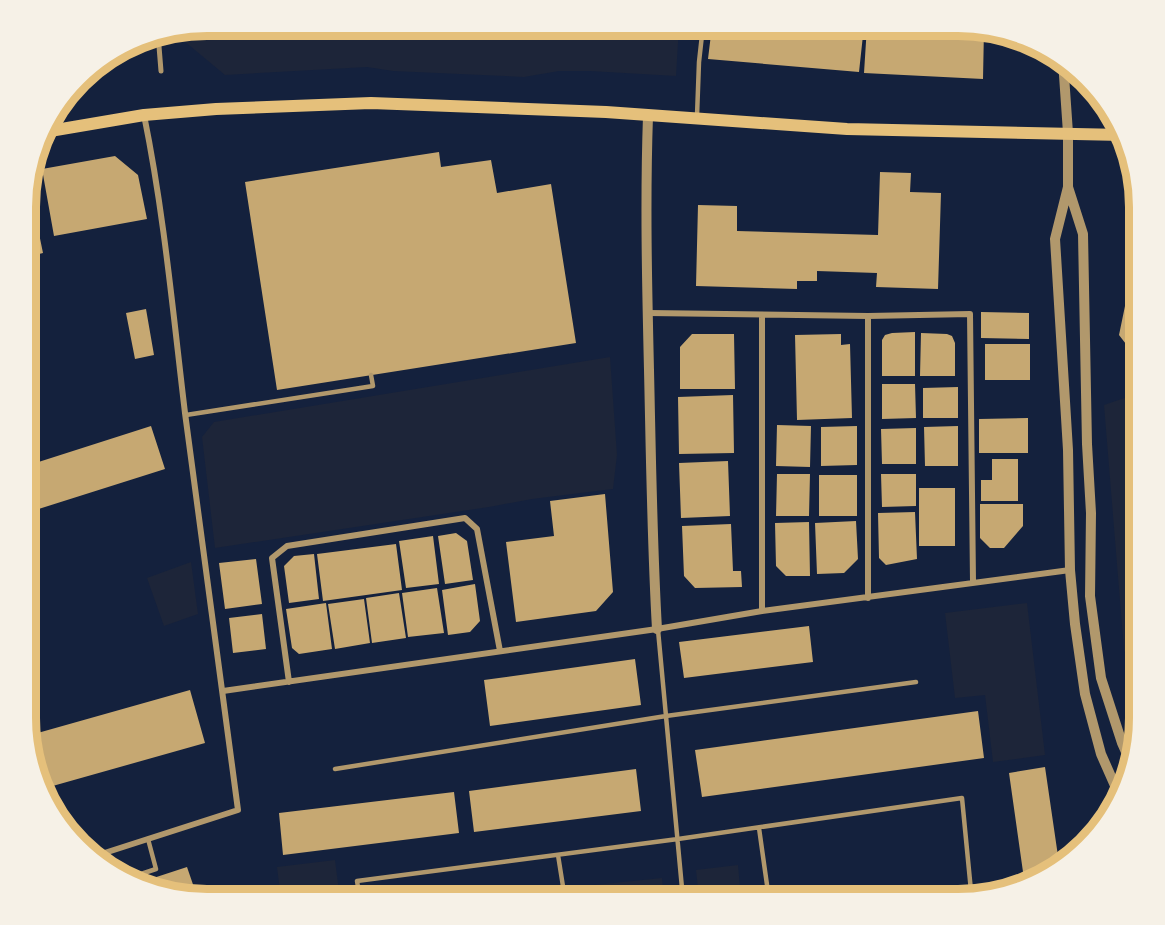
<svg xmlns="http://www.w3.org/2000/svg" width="1165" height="925" font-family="'Public Sans',sans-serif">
  <rect width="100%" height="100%" fill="#14213d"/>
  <path fill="#1d2539" d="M207,26H679L676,76L590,71H559L524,77L393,71L367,67L225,75L172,31Z
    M610,357L617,455L613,489L532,499L489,507L215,548L202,437L214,422Z
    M1139,393V690L1124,650L1104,405Z
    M191,562L198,614L164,626L147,578Z
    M1027,603L1045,755L993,762L985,695L955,698L945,613Z
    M335,860L340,899H281L277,867Z
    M738,865L741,899H699L696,870Z
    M662,878L664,899H595L594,885Z"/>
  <path fill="#c6a872" d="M712,26H864L859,72L708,59Z
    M867,26H970L984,29L983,79L864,73Z
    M439,152L441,167L491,160L497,193L551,184L576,343L277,390L245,182Z
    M115,156L138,175L147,219L54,236L42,169Z
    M880,172L911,173L910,192L941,193L938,289L876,287L877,273L817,271V281H797V289L696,286L698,205L737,206V231L878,235Z
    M28,180L43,253L27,257V183Z
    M1139,302V361L1119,335L1125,306Z
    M146,309L154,355L135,359L126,313Z
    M981,312L1029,313V339L981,338Z
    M915,332V376H882V340L885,335L892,333Z
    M921,333L947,334L952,336L955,343V376H920Z
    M692,334H734L735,389H680V347Z
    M841,334V345L850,344L852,418L797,420L795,335Z
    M985,344H1030V380H985Z
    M882,384H915L916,418L882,419Z
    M958,387V418H923V388Z
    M733,395L734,453L679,454L678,397Z
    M1028,418V453H979V419Z
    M777,425L811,426L810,467L776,466Z
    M151,426L165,469L26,513V466Z
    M857,426V465L821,466V427Z
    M958,426V466H925L924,427Z
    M916,428V464H882L881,429Z
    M992,459H1018V501H981V480H992Z
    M728,461L730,516L681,518L679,463Z
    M777,474H810L809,516H776Z
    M881,474H916V506L882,507Z
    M819,475H857V516H819Z
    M919,488H955V546H919Z
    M605,494L613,592L596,611L516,622L506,542L554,536L550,501Z
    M980,504H1023V526L1004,548H990L980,538Z
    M915,512L917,559L886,565L879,558L878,513Z
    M856,521L858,559L844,573L817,574L815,523Z
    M809,522L810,576H786L776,566L775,523Z
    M731,524L733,571H741L742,587L695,588L684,576L682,526Z
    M456,533L467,541L473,580L445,584L438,536Z
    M433,536L439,584L406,588L399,541Z
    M396,544L402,590L323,601L317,554Z
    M314,554L319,599L289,603L284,566L294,556Z
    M256,559L262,604L225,609L219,563Z
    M475,584L480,621L470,632L448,635L442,590Z
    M437,588L444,633L408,637L402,593Z
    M399,593L406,638L372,643L366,598Z
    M364,599L370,643L335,649L328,604Z
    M326,603L332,649L299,654L292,648L286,609Z
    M262,614L266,649L233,653L229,618Z
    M809,626L813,662L684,678L679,642Z
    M635,659L641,705L490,726L484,680Z
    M190,690L205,743L42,789L27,736Z
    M978,711L984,758L702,797L695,750Z
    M1045,767L1059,863L1025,886L1009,773Z
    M636,769L641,811L474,832L469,791Z
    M454,792L459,833L283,855L279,813Z
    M187,867L198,899L135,884Z"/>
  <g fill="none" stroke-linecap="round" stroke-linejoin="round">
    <path stroke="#b1986c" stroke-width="4.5" d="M697,116L699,62L703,26
      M186,415L373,386L371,375
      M658,630L683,899
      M335,769L666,716L916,682
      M759,828L769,899
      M558,855L565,899
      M126,879L156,869L148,839
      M360,899L357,881L678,839L962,798L971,891L910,899"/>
    <path stroke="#b1986c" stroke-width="5" d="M158,34L161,71"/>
    <path stroke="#b1986c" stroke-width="6" d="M648,313L868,316L970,314L973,582
      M868,598V316
      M762,611V315
      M289,682L272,558L287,546L465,518L477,529L500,651
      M223,691L657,629L762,611L1070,570
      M92,857L238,810C221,678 202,545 185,413C173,313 164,213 144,115"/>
    <path stroke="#b1986c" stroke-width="10" d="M1063,61L1068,133V187L1055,239L1068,450L1070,570L1075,624L1085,694L1101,754L1120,797
      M648,116C645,201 647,285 649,370C651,457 652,543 657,629
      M1068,187L1083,234L1087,444L1091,513L1090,596L1101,678L1122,743L1131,763"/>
    <path stroke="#e5c07b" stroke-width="12" d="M44,132L144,115L216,109L371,103L606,112L847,129L1123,135"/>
  </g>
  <path d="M0 0H1165V925H0ZM207 36H958A171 171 0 0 1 1129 207V718A171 171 0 0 1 958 889H207A171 171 0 0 1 36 718V207A171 171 0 0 1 207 36Z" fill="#f6f1e7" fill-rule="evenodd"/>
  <path fill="none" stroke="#e5c07b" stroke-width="8" d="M207 36H958A171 171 0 0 1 1129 207V718A171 171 0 0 1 958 889H207A171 171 0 0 1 36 718V207A171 171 0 0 1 207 36Z"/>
</svg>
